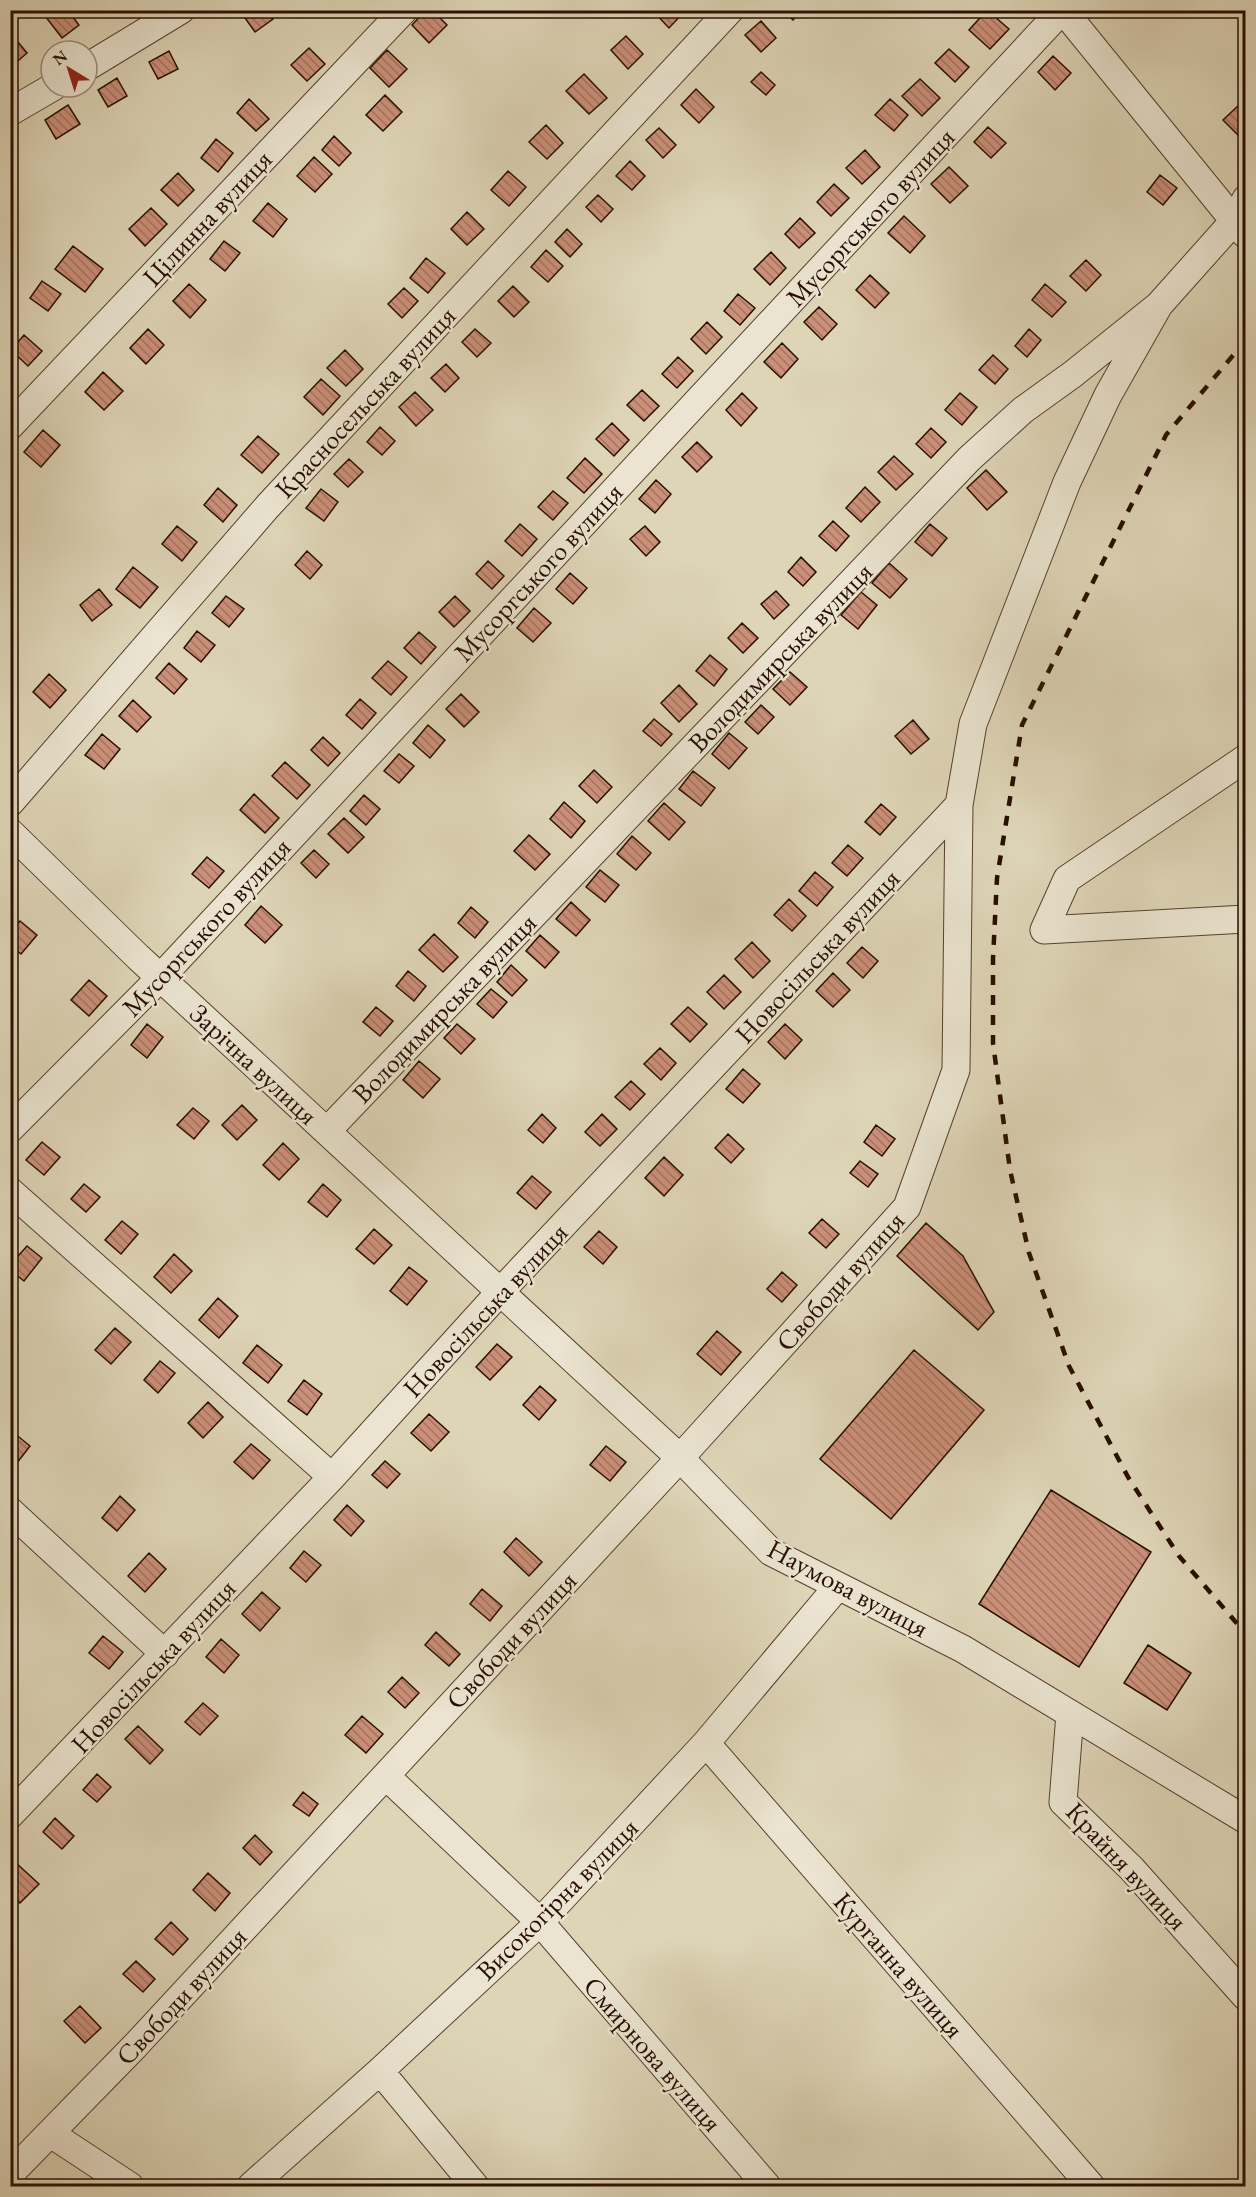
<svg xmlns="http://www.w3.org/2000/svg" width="1256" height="2197" font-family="'EB Garamond',serif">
  <defs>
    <pattern id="building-back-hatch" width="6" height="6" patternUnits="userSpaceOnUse" patternTransform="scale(1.5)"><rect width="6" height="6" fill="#cb9079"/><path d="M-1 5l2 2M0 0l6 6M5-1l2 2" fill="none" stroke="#a57461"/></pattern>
  </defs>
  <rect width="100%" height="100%" fill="#ded5b7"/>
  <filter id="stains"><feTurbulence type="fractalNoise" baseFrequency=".00333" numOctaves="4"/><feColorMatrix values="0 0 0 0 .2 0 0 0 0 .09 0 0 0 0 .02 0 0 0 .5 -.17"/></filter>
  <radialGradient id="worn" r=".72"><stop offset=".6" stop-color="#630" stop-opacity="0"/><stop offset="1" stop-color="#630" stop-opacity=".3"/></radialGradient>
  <path fill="url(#building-back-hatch)" stroke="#280e00" stroke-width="1.5" d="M44,10H68L79,25L62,38L42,12Z
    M267,10L273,19L255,32L240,11Z
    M426,10H432L447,25L429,43L412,25Z
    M655,10H685V11L669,28L654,12Z
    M782,10H802L793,20Z
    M987,10L1009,29L990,49L969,30Z
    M761,21L776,38L761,52L745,35Z
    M13,36L27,53L11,67L10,38Z
    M626,36L643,54L628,69L611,50Z
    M309,48L325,64L307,81L291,65Z
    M949,49L969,67L955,82L935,63Z
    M387,50L407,69L389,87L370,68Z
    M169,51L178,69L158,79L149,62Z
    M1053,56L1071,73L1055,90L1038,72Z
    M761,72L775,85L766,95L751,82Z
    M584,74L607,98L589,114L566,91Z
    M117,78L127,96L108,107L98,90Z
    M920,79L940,98L922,116L902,96Z
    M696,89L714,107L699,123L681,105Z
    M385,95L402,112L383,131L366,115Z
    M249,99L269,119L256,131L237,113Z
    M890,99L908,115L894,131L875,115Z
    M1241,103L1246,108L1244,141L1223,120Z
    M68,105L80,124L56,139L45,120Z
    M546,125L563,143L547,159L529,142Z
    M988,127L1006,143L991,158L974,142Z
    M659,128L676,145L663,158L646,140Z
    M334,136L351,153L339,166L322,150Z
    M216,139L233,153L218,172L201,158Z
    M865,150L880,167L862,184L846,168Z
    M314,157L332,174L315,192L297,176Z
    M630,161L645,176L632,190L616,176Z
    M949,167L968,186L950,203L931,184Z
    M508,171L526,187L509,206L491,190Z
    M178,173L194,190L178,206L161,190Z
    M1160,175L1177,188L1163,205L1147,192Z
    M834,184L849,198L831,216L817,202Z
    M598,195L613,209L601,222L586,207Z
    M268,203L287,219L273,237L253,221Z
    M151,208L167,224L145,246L129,229Z
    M467,212L484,229L467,245L451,229Z
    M904,216L925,236L910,253L888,233Z
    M800,218L815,233L799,248L785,234Z
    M567,229L582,244L570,257L555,242Z
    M224,241L240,253L225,271L210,259Z
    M73,246L103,269L85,292L55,269Z
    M546,250L563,266L548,282L531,267Z
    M771,252L786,268L770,285L754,269Z
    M426,258L445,273L428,293L410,278Z
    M1086,260L1101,275L1086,291L1070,276Z
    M870,275L889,293L875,308L856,290Z
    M42,281L61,294L48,311L30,298Z
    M189,284L206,300L190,318L173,301Z
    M1045,284L1066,302L1052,317L1032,300Z
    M513,286L529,302L514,317L498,301Z
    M404,288L418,301L402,318L388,304Z
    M738,294L755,308L740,325L724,311Z
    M819,307L837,324L822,340L804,322Z
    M707,322L722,337L706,354L691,339Z
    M148,329L164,345L146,364L130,348Z
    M475,329L491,343L477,357L462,342Z
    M1029,329L1041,340L1027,357L1015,346Z
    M24,335L42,351L28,366L11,350Z
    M782,343L798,359L781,378L764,362Z
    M345,350L363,369L346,386L327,368Z
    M993,355L1008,369L995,384L979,370Z
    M678,357L693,371L677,388L662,374Z
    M446,364L459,378L445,392L431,378Z
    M103,372L123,391L104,410L85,392Z
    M321,379L340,396L323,415L304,397Z
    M642,390L659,406L644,421L627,405Z
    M415,392L433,410L416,426L399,407Z
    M742,393L757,408L741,426L726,410Z
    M960,393L977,407L962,425L945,410Z
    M612,423L629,440L614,456L596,439Z
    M380,427L395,441L382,455L367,442Z
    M931,428L946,442L931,458L916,444Z
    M43,430L60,445L41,467L24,452Z
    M258,436L279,454L262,473L241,455Z
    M697,442L712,457L697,472L682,457Z
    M894,456L913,474L896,490L878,472Z
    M585,458L602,474L584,493L567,478Z
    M349,459L363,472L348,487L334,474Z
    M986,470L1007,492L987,510L967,488Z
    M656,480L671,494L655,513L639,499Z
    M865,487L880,502L861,522L846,508Z
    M218,488L237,505L223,522L204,505Z
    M321,489L338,502L324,521L306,508Z
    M553,491L568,503L553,520L538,507Z
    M833,521L849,536L836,551L819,536Z
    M520,524L537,539L522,556L505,541Z
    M930,524L947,538L932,556L915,542Z
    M177,526L197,542L182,561L162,544Z
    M645,526L660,542L646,556L630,539Z
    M307,551L322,565L310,579L295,565Z
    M801,557L816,572L803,586L788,572Z
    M488,561L504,576L492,589L476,574Z
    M889,563L907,579L890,598L872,583Z
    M133,567L158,587L140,608L116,589Z
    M570,573L587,588L573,604L556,589Z
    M99,589L112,605L92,621L80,605Z
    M776,591L789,605L774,619L761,604Z
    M861,592L877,605L858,629L841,615Z
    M226,596L244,609L229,627L212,613Z
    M455,596L470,611L454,627L439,612Z
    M534,608L551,623L533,642L517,628Z
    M742,623L758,638L743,653L728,638Z
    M197,631L215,645L201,662L184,648Z
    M419,632L436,647L421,664L404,648Z
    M710,655L727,669L714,686L696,671Z
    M388,661L407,677L391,695L372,678Z
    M169,663L187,679L174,694L156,678Z
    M790,672L807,687L790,705L773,689Z
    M49,674L66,690L50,708L33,692Z
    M679,685L697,704L679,722L661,703Z
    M461,694L479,712L464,727L446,709Z
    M360,699L376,713L362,729L346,715Z
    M133,700L151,717L137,732L119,716Z
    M761,705L774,717L758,734L745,722Z
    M654,719L672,734L661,746L643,731Z
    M913,720L929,739L911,754L895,736Z
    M428,725L445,740L430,758L413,743Z
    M729,733L747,748L729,769L712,754Z
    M102,734L120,749L104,769L85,755Z
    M323,737L340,753L328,766L311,750Z
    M399,754L414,766L399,783L384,771Z
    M285,762L310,785L297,799L272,776Z
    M594,770L612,787L597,803L579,786Z
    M693,771L715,788L701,806L679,789Z
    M254,794L279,818L265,833L240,810Z
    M364,795L380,809L366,825L350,811Z
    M564,802L585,821L571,838L550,819Z
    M664,803L685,822L669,840L648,821Z
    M881,804L896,817L880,835L865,822Z
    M344,818L364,837L348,853L328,834Z
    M529,835L550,854L535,870L514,851Z
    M632,836L651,853L636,870L617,854Z
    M848,845L863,858L847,876L832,863Z
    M314,850L329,864L316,878L301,863Z
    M207,857L224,871L209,888L192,874Z
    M600,870L619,885L605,902L586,887Z
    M815,872L833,887L817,906L799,891Z
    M789,899L806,916L792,931L774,915Z
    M571,902L590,920L576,936L556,919Z
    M261,906L282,925L265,943L245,925Z
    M471,907L488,922L475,938L458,923Z
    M20,921L37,935L21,954L10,945V932Z
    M434,934L458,957L443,972L419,950Z
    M540,935L559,952L545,968L526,951Z
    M752,942L770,961L753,978L735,959Z
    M862,947L878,961L863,978L847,963Z
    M511,965L527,980L512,996L497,982Z
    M408,971L426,986L414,1001L396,986Z
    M833,973L850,990L833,1007L816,991Z
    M724,975L741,992L724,1009L707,992Z
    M89,980L107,996L89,1016L71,1000Z
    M491,989L507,1002L493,1018L477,1004Z
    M376,1007L393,1021L380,1036L363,1022Z
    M688,1007L707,1024L690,1042L671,1024Z
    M147,1024L163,1037L147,1058L131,1045Z
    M457,1024L475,1039L461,1054L444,1038Z
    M785,1024L802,1040L785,1059L768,1042Z
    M660,1048L676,1063L661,1080L644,1064Z
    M419,1061L440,1079L423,1098L403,1080Z
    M743,1069L760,1084L743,1103L726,1089Z
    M631,1081L645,1094L630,1110L615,1097Z
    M242,1105L257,1120L237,1140L222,1125Z
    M193,1108L209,1121L194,1139L177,1125Z
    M542,1114L556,1128L543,1143L528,1130Z
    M602,1114L617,1129L600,1146L585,1132Z
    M876,1125L895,1139L882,1156L864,1142Z
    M728,1134L744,1149L731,1163L715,1148Z
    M42,1142L60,1157L44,1175L26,1160Z
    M283,1143L299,1159L279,1180L263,1165Z
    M664,1157L683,1175L664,1196L645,1178Z
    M860,1161L878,1174L868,1187L850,1173Z
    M532,1176L551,1192L536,1209L517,1193Z
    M84,1184L100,1197L86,1212L71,1199Z
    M323,1184L341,1200L327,1217L308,1202Z
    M822,1219L839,1234L826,1248L809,1233Z
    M122,1221L138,1234L121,1254L105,1240Z
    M926,1223L963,1256L994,1312L978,1330L897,1256Z
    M374,1229L392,1245L374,1264L356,1249Z
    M599,1231L617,1247L603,1264L584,1247Z
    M27,1246L42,1258L24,1281L10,1270V1265Z
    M174,1254L192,1271L171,1293L154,1277Z
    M409,1267L427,1281L407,1305L390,1291Z
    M782,1272L797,1285L782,1302L767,1289Z
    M218,1298L238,1316L219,1338L199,1320Z
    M115,1328L131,1342L111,1364L95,1350Z
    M717,1331L741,1352L721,1375L697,1354Z
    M497,1344L512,1357L490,1380L476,1367Z
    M257,1345L282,1365L268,1383L243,1363Z
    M914,1350L984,1410L891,1519L820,1459Z
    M160,1361L175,1373L158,1393L144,1380Z
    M304,1380L322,1394L307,1415L288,1401Z
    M540,1386L556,1400L539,1420L523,1405Z
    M208,1402L223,1417L203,1438L188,1423Z
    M429,1414L449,1432L431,1451L411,1433Z
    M14,1433L30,1446L13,1468L10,1466V1438Z
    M251,1444L270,1460L253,1479L234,1462Z
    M606,1446L626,1462L610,1481L590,1465Z
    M385,1461L400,1474L387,1488L372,1475Z
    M1051,1490L1151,1552L1079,1667L979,1604Z
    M120,1496L135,1510L117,1531L102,1518Z
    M347,1505L364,1521L351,1536L334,1520Z
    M516,1538L542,1562L529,1576L504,1552Z
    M304,1551L321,1565L306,1582L290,1568Z
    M149,1553L166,1569L145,1592L128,1576Z
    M482,1589L502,1606L490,1621L470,1604Z
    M262,1592L280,1608L260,1631L242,1614Z
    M436,1632L460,1654L449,1666L425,1645Z
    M103,1636L123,1652L109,1669L89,1653Z
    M221,1639L239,1655L224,1673L206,1657Z
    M1148,1645L1191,1673L1167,1710L1124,1683Z
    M402,1677L419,1693L405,1708L388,1692Z
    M203,1703L218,1716L200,1735L185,1722Z
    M362,1716L383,1734L366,1753L345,1735Z
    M138,1726L163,1750L150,1764L125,1739Z
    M97,1774L111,1787L97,1802L83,1790Z
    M303,1792L318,1804L309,1816L293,1805Z
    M55,1818L74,1836L62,1849L43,1832Z
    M255,1835L272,1852L260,1865L243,1848Z
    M15,1862L39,1884L20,1903L10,1894V1866Z
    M208,1873L230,1893L215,1911L193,1890Z
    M171,1922L188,1939L173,1955L155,1939Z
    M136,1961L155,1979L143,1992L123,1974Z
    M80,2006L101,2028L85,2043L64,2021Z"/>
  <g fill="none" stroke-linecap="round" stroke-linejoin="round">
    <defs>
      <path id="minor" d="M1063,10L1244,233
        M87,67L181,10
        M10,112L53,87
        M10,426L404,10
        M1246,758L1067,879L1044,930L1246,919
        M10,803L268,506L730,10
        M10,832L138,957L680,1458L771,1552L963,1649L1246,1820
        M10,1129L160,978L1062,10
        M327,1131L969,459L1023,410L1073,374L1159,305L1234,221L1246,199
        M10,1191L332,1477
        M10,1511L165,1654
        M1070,1714L1063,1802L1132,1869L1246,1997
        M706,1743L1091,2186
        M386,1776L540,1922L767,2186
        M10,1815L332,1477L500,1292L959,805
        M380,2071L475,2186
        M51,2134L130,2186
        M10,2174L135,2046L680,1458L907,1207L956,1070L959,805L973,724L1067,482L1108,395L1159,305
        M251,2186L380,2071L540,1922L706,1743L838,1586"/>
    </defs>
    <use href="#minor" stroke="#56402e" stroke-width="29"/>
    <use href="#minor" stroke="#eae4d0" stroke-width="27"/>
    <path stroke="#280e00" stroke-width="4.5" stroke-dasharray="10 10" stroke-linecap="butt" d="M1246,340L1166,435L1022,725L997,878L993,959V1043L1010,1170L1029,1253L1069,1366L1128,1477L1179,1556L1246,1634"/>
  </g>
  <g text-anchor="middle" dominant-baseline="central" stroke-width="5" stroke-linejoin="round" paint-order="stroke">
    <g font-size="27" fill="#280e00" stroke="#eae4d0">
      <text transform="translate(870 217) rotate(-47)">Мусоргського вулиця</text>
      <text transform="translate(207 218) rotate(-47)">Цілинна вулиця</text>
      <text transform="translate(365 402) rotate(-47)">Красносельська вулиця</text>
      <text transform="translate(538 572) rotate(-47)">Мусоргського вулиця</text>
      <text transform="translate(780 657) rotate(-46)">Володимирська вулиця</text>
      <text transform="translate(206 927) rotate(-47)">Мусоргського вулиця</text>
      <text transform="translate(817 956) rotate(-47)">Новосільська вулиця</text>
      <text transform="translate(444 1008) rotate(-46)">Володимирська вулиця</text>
      <text transform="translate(254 1064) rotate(43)">Зарічна вулиця</text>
      <text transform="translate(840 1281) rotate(-48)">Свободи вулиця</text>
      <text transform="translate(485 1310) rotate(-47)">Новосільська вулиця</text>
      <text transform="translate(848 1588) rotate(28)">Наумова вулиця</text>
      <text transform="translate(511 1640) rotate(-47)">Свободи вулиця</text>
      <text transform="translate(153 1666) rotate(-47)">Новосільська вулиця</text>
      <text transform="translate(1127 1866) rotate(47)">Крайня вулиця</text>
      <text transform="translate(557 1899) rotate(-45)">Високогірна вулиця</text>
      <text transform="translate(899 1965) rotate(49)">Курганна вулиця</text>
      <text transform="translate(181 1996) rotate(-47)">Свободи вулиця</text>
      <text transform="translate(653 2054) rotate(49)">Смирнова вулиця</text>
    </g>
  </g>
  <rect width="1256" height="2197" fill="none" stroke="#ded5b7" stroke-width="36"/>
  <rect x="12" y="12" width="1232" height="2173" fill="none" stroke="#280e00" stroke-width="3"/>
  <rect x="18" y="18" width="1220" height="2161" fill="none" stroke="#280e00" stroke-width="1.5"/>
  <g transform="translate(69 69) rotate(322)"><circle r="28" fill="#eae4d0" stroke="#9c8e7d" stroke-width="1.5"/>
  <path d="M0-4.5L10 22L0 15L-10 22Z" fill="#8f2418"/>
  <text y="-9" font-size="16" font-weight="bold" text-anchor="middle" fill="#280e00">N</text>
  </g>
  <rect width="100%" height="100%" filter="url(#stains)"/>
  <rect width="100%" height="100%" fill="url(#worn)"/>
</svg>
